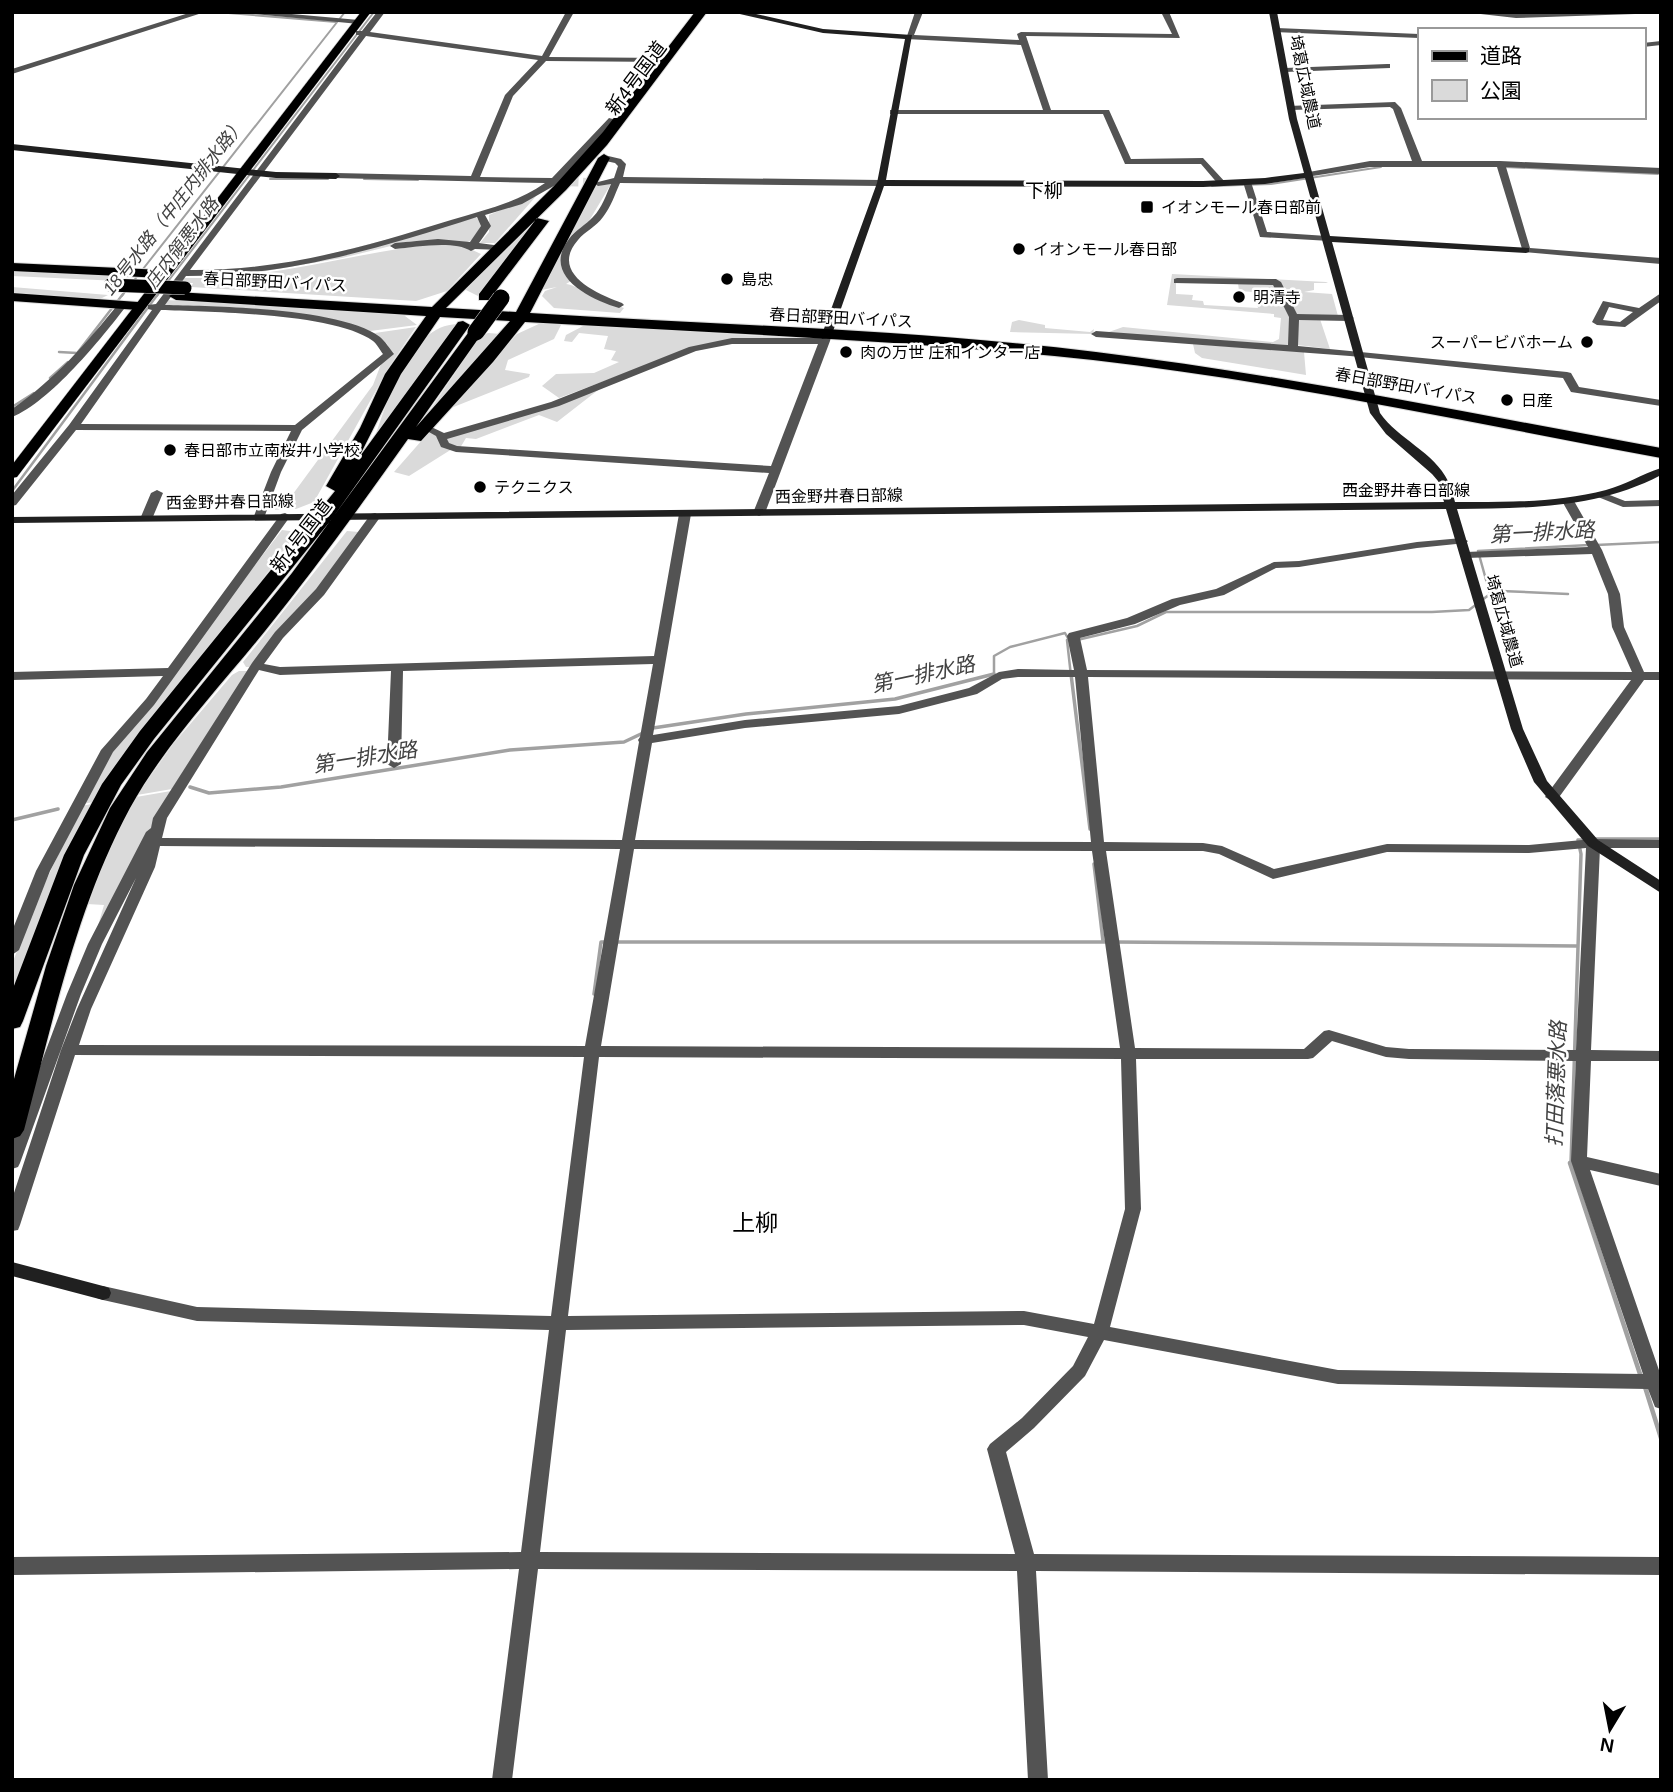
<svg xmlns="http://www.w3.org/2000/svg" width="1673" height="1792" font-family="Arial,'Noto Sans JP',sans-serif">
  <rect width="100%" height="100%" fill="#fff"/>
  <path fill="#dadada" d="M611,184L589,221L569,237L571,228L562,254L571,281L566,284C573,284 611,304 624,308L620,313L554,308L542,296L545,291L557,287L541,290L594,185Z
    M537,195L495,243H480L489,232V215Z
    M549,204L478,296L462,288Z
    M476,217L483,226L472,240L467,242L411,241L342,258L260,272L185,274L279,267Z
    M441,243L466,247L481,254L447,291L416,301L191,287L193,283H180L184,278C274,280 354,252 441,243Z
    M12,268L124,276L119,281L12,276Z
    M1172,274L1326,282L1328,283H1314V290L1304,292L1332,294L1338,316L1296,314L1279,281L1176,282V294L1193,295L1192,300L1203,301L1204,305L1258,308L1253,292L1239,291L1238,283L1273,285L1290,316L1289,345L1106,333L1123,327L1273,342L1279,339L1281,318L1274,317V314L1167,305Z
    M12,287L108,295L96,301L12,295Z
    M166,300L407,313L405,316L417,325L370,331L337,321L169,307L163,304Z
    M1302,319H1320L1330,349L1297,345V321Z
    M1019,320L1045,325V328L1090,332L1094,329L1093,334L1010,332L1012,322Z
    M543,322L562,323L554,339L508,360L505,370L530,374L529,377L451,408L517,334Z
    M457,324L375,437C388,399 409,326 457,324Z
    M585,325L810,339L737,342L671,356L559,398L542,386L556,374L594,373L619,362L611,360L616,351L604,349L608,336L579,333L572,342L564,341L566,335Z
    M416,327L389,367L314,502L296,509L266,510L290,498L373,385L383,359L391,354L387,344L375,333Z
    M488,333L501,334L424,419L480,336Z
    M1193,344L1304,352L1306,375L1202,358L1195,353Z
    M602,387L557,422L539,415L476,439L466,438L460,448L449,446L445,438Z
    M430,431L452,449L409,476L394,472Z
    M282,530L298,532L94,802L82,804L112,750Z
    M347,531L359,532L319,588L252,667H246L243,662Z
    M239,671H248L172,789L137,795L174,743L232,675Z
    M171,791L97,929L104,905L87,904L117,831L136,797Z
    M92,804L12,998V964L36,902L81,806Z"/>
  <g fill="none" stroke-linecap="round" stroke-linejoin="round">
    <path stroke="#a1a1a1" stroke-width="2" d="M216,12L336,22
      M1505,167L1658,174
      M270,179H328
      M364,179L418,180
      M1212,186L1271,184L1381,167
      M132,283L345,12
      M166,284L374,12
      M122,296L127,289
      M157,296L161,290"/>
    <path stroke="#a1a1a1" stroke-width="2.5" d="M59,352L77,353
      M78,352L123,294
      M50,378L68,362
      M12,407L34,393
      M12,491L158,294
      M1596,545L1661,542
      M1490,594L1478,551L1589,545
      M1067,640L1071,676
      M1077,640L1137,626L1166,612H1432L1469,610L1490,594L1501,591L1568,594
      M994,676V656L1010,647L1065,633L1069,640"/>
    <path stroke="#a1a1a1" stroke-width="3.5" d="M1071,674L1090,829
      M653,728L746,714L895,699L994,674
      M190,787L209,793L281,787L510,750L624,742L643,733
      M12,820L58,809
      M1593,839H1661
      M1094,864L1103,941
      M616,942H1108
      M1116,942L1576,946
      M594,994L601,942H608
      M1571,1164L1581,854L1578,840H1585"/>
    <path stroke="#a1a1a1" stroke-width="4.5" d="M1570,1163L1641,1377
      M1645,1387L1661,1438"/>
    <path stroke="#d9d9d9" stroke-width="9" stroke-dasharray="9 4.5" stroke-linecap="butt" d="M556,181L598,183"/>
    <defs>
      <path id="primary" d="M361,12H371L17,477L12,478V465Z"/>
      <path id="highway" d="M695,12H707L607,145L566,190L446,308L516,312L598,158L604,154L610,158L530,313C718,325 909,329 1096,352C1286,375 1473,414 1661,448V458C1472,423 1284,382 1093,360C905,340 714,333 525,322L493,362L421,441L408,439C362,504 315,569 265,631C219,688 166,743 130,808C76,908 53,1021 24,1130L20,1136L12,1139V1086L46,966L74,885L110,808L147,752L292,573L471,329L476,328L483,332L416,427L510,321L440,317L401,374L358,459L458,322L463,321L470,325L331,520L154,739L121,785L84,855L23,1021L20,1027L12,1029V991L64,855L102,784L140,731L335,491L326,486L360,428L385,374L426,316L176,300L169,296L176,292L432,307L556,184L603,132Z
        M537,218L549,221L489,300H479V294Z
        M12,263L163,270L170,274L163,278L12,271Z
        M12,293L138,302L145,306L138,310L12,301Z"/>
    </defs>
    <use href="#primary" stroke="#dbdbdb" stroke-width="1"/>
    <use href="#highway" stroke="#dbdbdb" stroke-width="2"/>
    <path fill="#535353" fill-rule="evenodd" d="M192,12H205L12,74V69Z
      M234,12H269L359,20L363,22L359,24Z
      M377,12H385L370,32L542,56L566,12H574L549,57L666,58L670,60L666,62L546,61L513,96L480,177L552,178L609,118L616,120L559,183L522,204L485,215L491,226L479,243L501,246V250L475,249L471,251C454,240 416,247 395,249L390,246L395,243L438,239L470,242L481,226L477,217C380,248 289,276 186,276L165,305C215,306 342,308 380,337C385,341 390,349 394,354L302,430L281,472L264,518L260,519L254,516L271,472L291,431L76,430L16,505L12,506V495L69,425L152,310L148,309V305L156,304L359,35H356V31H362ZM366,36L538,60L505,95L471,176L336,173L333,174V178L545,183C517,203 483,210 451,220C365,247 281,271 190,270ZM161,310C210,312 335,313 373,341C377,344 380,350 383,354L295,425L81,424Z
      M915,12H923L914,35L1019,40L1017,34L1021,32L1172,34L1161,12H1169L1180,38L1026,36L1051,110H1109L1131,159L1203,158L1226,183L1219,185L1201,164H1125L1103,114H890V110H1043L1021,45L906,39Z
      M1463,12H1639L1635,14L1516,18Z
      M1277,28L1419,34V38L1274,32V28Z
      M1661,41V45L1643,47V43Z
      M1387,64H1390V68L1285,72L1281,70L1285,68Z
      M1395,102L1401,108L1422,161H1500L1661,168V174L1506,167L1530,248L1661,258V264L1523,252L1497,167H1370L1306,177V173L1309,172L1370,161H1412L1393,109L1390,107L1291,110L1287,108L1288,106Z
      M604,155L621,159L626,164L623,177L881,180L885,183L881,186L620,183C615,194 611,207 603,217C596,227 585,231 578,240C549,273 597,294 622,303L624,305L619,308C589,299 541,275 569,239C575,230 586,225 593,217C602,208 606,195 611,184L598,186L594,183L614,178L618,166L615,163L601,160V156Z
      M1247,179L1251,182L1267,232L1327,236L1332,239L1330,241L1260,237L1243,182Z
      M1177,278L1276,279L1281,282L1297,314L1349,315L1354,318L1349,321L1299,320L1298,346L1567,372L1571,373L1579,387L1661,400V406L1571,392L1563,378L1350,356L1096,337L1091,334L1096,331L1288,345L1289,317L1273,285L1174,283V279Z
      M1661,293V301L1625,327L1597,325L1592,322L1603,301L1639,308ZM1609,307L1633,312L1620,322L1603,320Z
      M119,303L127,305C102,338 50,402 12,417V409C54,380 87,343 119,303Z
      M826,334L831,337L830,341L765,513L759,516L753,513L769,473L456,452L441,447L436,436L420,427L425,424L444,433L551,402L689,347L732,338H821ZM732,344H818L771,466L457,446L449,443L447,439L559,406L696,351Z
      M157,490L163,493L152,519L150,521H142L140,519L151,493Z
      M1602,492L1625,501L1661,500V506L1623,507L1598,497L1596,495Z
      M1568,498L1574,501L1602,550L1620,594L1624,627L1644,672H1661V680H1644L1557,800L1552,801L1545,797L1631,680L1088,677L1104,842L1203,843L1222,846L1274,869L1387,844L1529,845L1593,839L1661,840V848H1600L1591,1050L1661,1051V1061H1591L1587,1157L1661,1174V1186L1590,1170L1661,1376V1409L1655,1407L1648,1389L1338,1384L1104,1340L1085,1376L1034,1428L1006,1452L1034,1554L1661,1557V1575L1036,1571L1048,1780H1028L1017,1571L538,1569L512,1780H492L519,1569L12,1575V1557L521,1552L549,1330L197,1321L103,1300L97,1298L95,1293L97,1288L103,1286L197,1307L551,1316L584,1057L75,1055L20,1225L18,1230L12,1231V1199L61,1050L77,1009L136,878L102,944L81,994L20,1163L18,1167L12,1169V1141L67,994L88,944L146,832L151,828L153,818L252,663L275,632L316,589L371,514L375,513L381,516L324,595L283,638L264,664L280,667L654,656L679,514L685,511L689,512L691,514L653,735L745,720L899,706L969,688L999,672L1018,669L1074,670L1067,636L1069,633L1127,618L1172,599L1216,589L1274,562L1299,561L1417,542L1462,538L1468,541L1466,543L1417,548L1299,567L1276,568L1224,595L1180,605L1135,624L1080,638L1087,670L1632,672L1612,627L1608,594L1592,554L1466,558L1460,555L1466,552L1588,547L1562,501ZM653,664L640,737L638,740L639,742L622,840L162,838L167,818L259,670L280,675L391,671L387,764L394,768L401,764L403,671ZM1018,677H1075L1091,842L635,840L652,743L745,728L899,714L977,694L1002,679ZM160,846L620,849L585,1046L79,1045L91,1009L155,867ZM1586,848L1576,1050L1409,1049L1386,1047L1329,1030L1324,1031L1304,1049L1135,1048L1106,851H1203L1219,854L1273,879L1387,852L1529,853ZM634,849L1092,851L1120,1048L601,1046ZM1332,1041L1386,1057L1409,1059L1576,1061L1571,1161L1643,1374L1338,1370L1110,1327L1141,1209L1136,1059H1308L1313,1058ZM599,1057L1121,1059L1125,1209L1094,1324L1024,1311L568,1316ZM1024,1325L1088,1337L1073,1366L1022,1418L990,1444L987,1449L1015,1554L540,1552L566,1330Z
      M285,513L291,516L289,518L154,705L113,752L50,871L19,950L12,955V931L36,871L101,750L146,699L163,676L12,680V672L168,668L281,514Z"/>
    <path fill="#202020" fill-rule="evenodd" d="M731,12H747L823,29L912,35L886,180L1203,181L1265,178L1304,173L1289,119L1269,12H1277L1297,119L1330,236L1529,248V252L1526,253L1332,242L1380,413C1398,439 1434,452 1448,481C1452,487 1453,495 1455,502C1505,502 1556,503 1606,490C1625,485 1642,474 1661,468V475C1597,509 1527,508 1457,509L1523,729L1547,781L1598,840L1661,881V893L1588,846L1534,782L1511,729L1446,509L12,523V517L1444,502L1438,481L1432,474L1386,434L1370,413L1305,178L1265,184L1203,187L884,186L831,337L822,339L821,337L877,183L905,39L823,33Z
      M12,144L276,172L336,173L340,176L336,179L276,178L12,150Z
      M12,1262L103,1286L109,1288L111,1293L109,1298L103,1300L12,1276Z"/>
    <use href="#primary" fill="#000" fill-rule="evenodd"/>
    <use href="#highway" fill="#000" fill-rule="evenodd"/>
    <defs>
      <path id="highway-bridge-far1" d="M110,285L185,288"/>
      <path id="highway-bridge" d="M476,332L501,298"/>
    </defs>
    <use href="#highway-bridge-far1" stroke="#dbdbdb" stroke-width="14" stroke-linecap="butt"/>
    <use href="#highway-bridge" stroke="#dbdbdb" stroke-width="18" stroke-linecap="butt"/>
    <use href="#highway-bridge-far1" stroke="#000" stroke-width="13"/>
    <use href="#highway-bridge" stroke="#000" stroke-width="17"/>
  </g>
  <g fill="#000" stroke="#fff" stroke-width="2.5">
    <rect x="1140" y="200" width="14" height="14" rx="3.5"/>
    <circle cx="1019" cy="249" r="7"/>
    <circle cx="727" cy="279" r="7"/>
    <circle cx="1239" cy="297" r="7"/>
    <circle cx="1587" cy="342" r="7"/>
    <circle cx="846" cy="352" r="7"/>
    <circle cx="1507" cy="400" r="7"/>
    <circle cx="170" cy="450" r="7"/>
    <circle cx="480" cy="487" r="7"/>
  </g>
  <g text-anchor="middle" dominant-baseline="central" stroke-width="5" stroke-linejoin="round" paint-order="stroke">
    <g font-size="16" fill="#000" stroke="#fff">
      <text transform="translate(1305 82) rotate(78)">埼葛広域農道</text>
      <text transform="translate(275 282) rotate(3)">春日部野田バイパス</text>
      <text transform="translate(841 318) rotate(3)">春日部野田バイパス</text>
      <text transform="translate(1406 386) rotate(10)">春日部野田バイパス</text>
      <text x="1406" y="490">西金野井春日部線</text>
      <text transform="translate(839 496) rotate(-1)">西金野井春日部線</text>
      <text transform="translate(230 502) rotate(-1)">西金野井春日部線</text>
      <text transform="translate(1504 621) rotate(74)">埼葛広域農道</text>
    </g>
    <g font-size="16" fill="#000" stroke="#fff" text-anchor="start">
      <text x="1161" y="207">イオンモール春日部前</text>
      <text x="1033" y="249">イオンモール春日部</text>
      <text x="741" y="279">島忠</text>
      <text x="1253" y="297">明清寺</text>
      <text x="1573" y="342" text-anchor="end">スーパービバホーム</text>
      <text x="860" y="352">肉の万世 庄和インター店</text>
      <text x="1521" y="400">日産</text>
      <text x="184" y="450">春日部市立南桜井小学校</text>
      <text x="494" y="487">テクニクス</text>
    </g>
    <g font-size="18" font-style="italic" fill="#424242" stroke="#fff">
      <text transform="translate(174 207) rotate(-52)">18号水路（中庄内排水路）</text>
      <text transform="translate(182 243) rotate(-53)">庄内領悪水路</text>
    </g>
    <g font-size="19" fill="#000" stroke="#fff">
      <text transform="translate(636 78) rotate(-53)">新4号国道</text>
      <text transform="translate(301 536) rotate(-52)">新4号国道</text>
    </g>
    <g font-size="19" fill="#000" stroke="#fff">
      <text x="1044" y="190">下柳</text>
    </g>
    <g font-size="21" font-style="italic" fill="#424242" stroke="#fff">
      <text transform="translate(1542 532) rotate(-3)">第一排水路</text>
      <text transform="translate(923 674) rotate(-12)">第一排水路</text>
      <text transform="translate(365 757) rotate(-9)">第一排水路</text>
      <text transform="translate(1556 1084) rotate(-88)">打田落悪水路</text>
    </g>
    <g font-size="23" fill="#000" stroke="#fff">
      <text x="755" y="1223">上柳</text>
    </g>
  </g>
  <rect width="1673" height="1792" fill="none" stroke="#000000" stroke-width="28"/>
  <rect x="1418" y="28" width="228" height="91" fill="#ffffff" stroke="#999999" stroke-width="2"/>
  <rect x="1432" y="51" width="35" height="10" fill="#000000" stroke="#999999" stroke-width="2"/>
  <text x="1480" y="63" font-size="21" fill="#000000">道路</text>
  <rect x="1432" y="80" width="35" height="21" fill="#dadada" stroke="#999999" stroke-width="2"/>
  <text x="1480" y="98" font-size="21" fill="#000000">公園</text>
  <g transform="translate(1610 1729) rotate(190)" stroke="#ffffff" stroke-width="5" paint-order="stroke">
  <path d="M0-5L12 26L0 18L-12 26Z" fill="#000000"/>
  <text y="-10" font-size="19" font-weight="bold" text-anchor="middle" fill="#000000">N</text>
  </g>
</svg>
